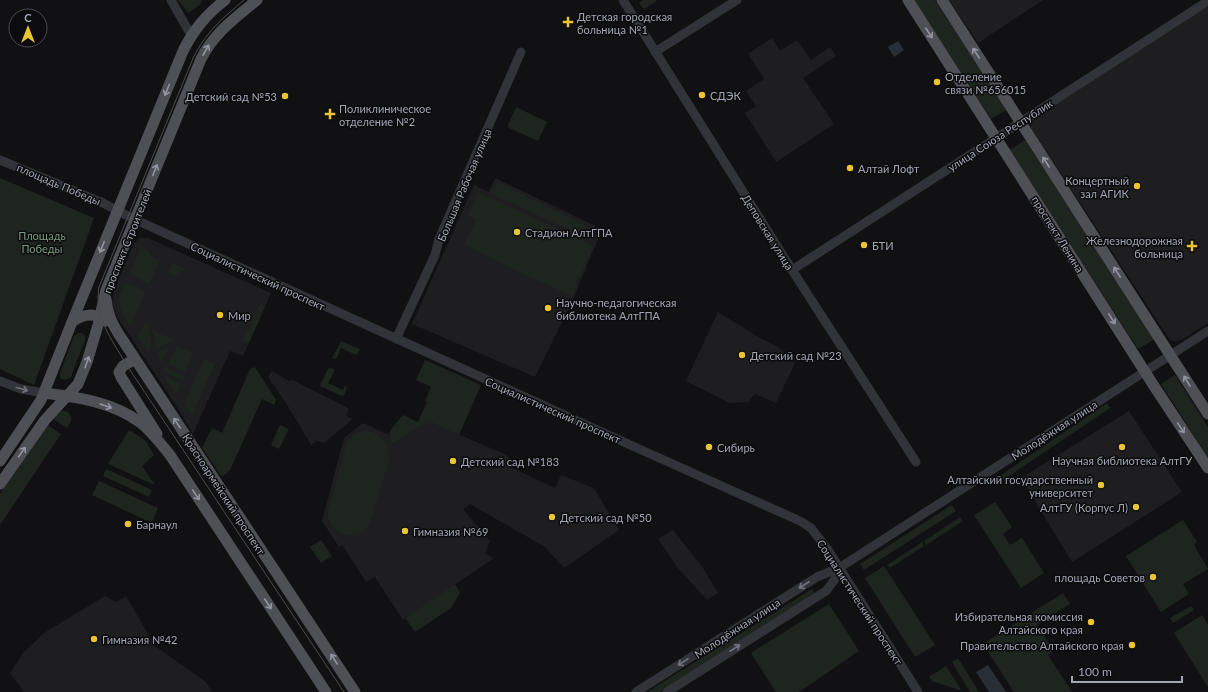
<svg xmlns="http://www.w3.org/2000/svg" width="1208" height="692" font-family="Lato,sans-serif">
  <rect width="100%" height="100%" fill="#111113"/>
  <path fill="#1e1d20" d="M949,0H1043L978,43Z
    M1208,5V323L1181,340L1175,341L1170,340L1031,128L1030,123L1034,118Z
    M772,38L780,51L797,40L811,60L830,47L836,56L803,78L834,124L776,162L745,113L756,106L746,91L764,79L748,54Z
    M495,178L602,229L573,299L535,377L412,324L474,185L489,192Z
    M140,238H148L271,293L243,356L230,351L193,434L177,407L118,318L112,304L114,291L134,243Z
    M718,312L760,338L778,347L795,363L776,403L755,394L748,402L729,403L686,381Z
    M272,371L289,381L293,380L342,405L349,409L346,416L353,419L324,443L317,441L311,445L286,403L268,377Z
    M1129,411L1182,492L1072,562L1021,478Z
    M428,421L509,456L506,465L555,488L561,475L594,488L619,530L564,568L545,547L470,504L463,509L490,541L485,553L494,558L403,620L375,577L366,582L342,545L339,547L322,521L344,438L363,423L389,435L393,444Z
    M673,530L703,568L718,593L707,600L678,568L658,539Z
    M105,596L116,602L126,596L155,646L206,682L212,692H24L10,673L24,652L44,633Z"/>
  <path fill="#1e251f" d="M178,0H202L200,5L188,13Z
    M643,0H656L657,1L644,9L639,3Z
    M914,0H935L1006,110L991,119Z
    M516,107L547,122L538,141L507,127Z
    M1025,140L1155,339L1138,349L1009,150Z
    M0,178L94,218L34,385L0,369Z
    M497,182L589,227L585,237L492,194Z
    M478,192L594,246L571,296L464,245L476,220L468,216Z
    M141,247L149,251L151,256L160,260L149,284L129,274Z
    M173,263L186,269L176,275L168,272Z
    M126,282L146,291L130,326C119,308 114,301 126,282Z
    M260,303L265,306L249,343L243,340Z
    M144,323L147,325C150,335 155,344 149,353L138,337Z
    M153,330L173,340L171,342L157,348Z
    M78,333H82L85,336V340L71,377C67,380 65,381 60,378V373L74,336Z
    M341,341L360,349L356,355L341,348L336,359L332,358Z
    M177,346L193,353L185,372L168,364Z
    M169,347L161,364L158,352Z
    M204,359L215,364L192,415L184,404Z
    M425,360L481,385L459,435L428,421L393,444L389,435L392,428L403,415L418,422L427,402L425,401L431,387L416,380Z
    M165,367L185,377L183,381L163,371Z
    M255,367L276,400L274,405L262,399L230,470L222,477L202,448L212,428L222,433L250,369Z
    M331,368L335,370L328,383L343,390L345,386L347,388L344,395L342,396L320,386L328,369Z
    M163,374L181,385L176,395Z
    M1175,375L1208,427V458L1161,384Z
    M1107,403L1110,408L1003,480L1000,476Z
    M60,410L68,412C74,418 71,422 67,428L53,419Z
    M48,425L61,434L0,525V494Z
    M280,425L289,429L279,449L271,445Z
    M129,430L145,440L154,455L142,466L155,485L108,464Z
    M362,431C380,430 387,441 390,457L370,523L364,531L355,534L347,536L338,532L331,525L328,517V510L347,442L353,435Z
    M106,469L152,490L149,497L103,476Z
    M99,481L158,508L152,523L92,495Z
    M995,502L1012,527L1003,534L1010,545L1022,538L1044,573L1021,588L974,515Z
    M952,505L956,511L864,570L860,564Z
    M960,517L963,521L926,545L924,541Z
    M1183,520L1197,542L1194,545L1208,569L1183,584L1189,594L1161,612L1126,556Z
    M321,540L332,556L321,563L310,547Z
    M922,542L924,546L890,568L887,565Z
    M884,566L935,645L915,657L865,578Z
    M455,584L460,593L451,608L415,632L405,618Z
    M812,589L815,594L660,692H647Z
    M1063,593L1070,604L1037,625L1054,651L1048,655L1072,692H1014L983,644Z
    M829,604L859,651L799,692H776L751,653Z
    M1191,606L1194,610L1173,623L1170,618Z
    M1202,615L1208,625V687L1174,633Z
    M958,658L979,692H970L952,662Z
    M946,666L962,691L932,681L929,677Z"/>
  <path fill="#282e36" d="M898,41L904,50L894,57L888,47Z
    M988,665L1006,692H989L976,672Z"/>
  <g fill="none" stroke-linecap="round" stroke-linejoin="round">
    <path stroke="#323338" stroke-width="9" d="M171,0L191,35
      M623,0L792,270L916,462
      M655,52L737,0
      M0,160L103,203L124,214L147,225L637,448L800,521L811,528L828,550L918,692
      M792,270L1208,1
      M396,339L435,255L439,239L521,52
      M0,381L21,389L44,393
      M636,692L817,577L839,568L1208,331
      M667,692L826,591L835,579L839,568"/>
    <path stroke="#4f4f56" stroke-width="11" d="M908,0L1154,386L1208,468
      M942,0L1208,414
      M106,299C107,311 111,322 118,333L355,692
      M72,322C83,314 95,312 106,321
      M135,359L123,366L119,372L121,377L157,434
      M44,393C77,397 113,402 141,423C152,432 161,444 170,455L326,692
      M0,461L41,400L72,322L183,51C194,29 206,15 225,0
      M0,484L45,420L78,384L87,362L98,325L106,290L201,59C214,33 235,18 257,0"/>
    <path stroke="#4b4c52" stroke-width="1" d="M244,0C223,18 207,31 194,56L99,287C94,317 112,340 126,364L344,692"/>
  </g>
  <defs><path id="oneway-shaft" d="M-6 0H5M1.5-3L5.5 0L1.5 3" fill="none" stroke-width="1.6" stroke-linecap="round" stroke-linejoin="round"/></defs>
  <g stroke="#9295a0">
    <use href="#oneway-shaft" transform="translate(929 33) rotate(57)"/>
    <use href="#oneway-shaft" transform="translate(206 50) rotate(-61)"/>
    <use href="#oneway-shaft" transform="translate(976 53) rotate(-123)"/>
    <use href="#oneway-shaft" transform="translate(167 90) rotate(112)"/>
    <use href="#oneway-shaft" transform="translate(1046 162) rotate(-123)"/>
    <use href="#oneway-shaft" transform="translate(155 170) rotate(-68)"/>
    <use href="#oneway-shaft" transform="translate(102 247) rotate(112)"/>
    <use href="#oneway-shaft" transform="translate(1117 272) rotate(-123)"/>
    <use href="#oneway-shaft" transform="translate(1112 319) rotate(58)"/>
    <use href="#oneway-shaft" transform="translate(87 362) rotate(-71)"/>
    <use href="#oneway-shaft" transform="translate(1187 381) rotate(-122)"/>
    <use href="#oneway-shaft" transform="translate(106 406) rotate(20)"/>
    <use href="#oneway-shaft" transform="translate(177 423) rotate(-124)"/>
    <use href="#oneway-shaft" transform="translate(1181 428) rotate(56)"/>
    <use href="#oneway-shaft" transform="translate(22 452) rotate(-55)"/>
    <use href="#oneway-shaft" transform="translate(196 495) rotate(56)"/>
    <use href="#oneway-shaft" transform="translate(268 604) rotate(57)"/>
    <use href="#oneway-shaft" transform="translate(334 659) rotate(-123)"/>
  </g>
  <g stroke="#70727c">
    <use href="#oneway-shaft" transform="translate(22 389) rotate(15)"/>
    <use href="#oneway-shaft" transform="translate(804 585) rotate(147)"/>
    <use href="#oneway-shaft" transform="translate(735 648) rotate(-33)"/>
    <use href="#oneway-shaft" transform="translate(683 662) rotate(147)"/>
  </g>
  <g fill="#eac432" stroke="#0c0c0e" stroke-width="1.5">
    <path d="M566 16h4v4h4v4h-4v4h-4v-4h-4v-4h4z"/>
    <circle cx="937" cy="82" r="4"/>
    <circle cx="702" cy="95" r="4"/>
    <circle cx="285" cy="96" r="4"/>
    <path d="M328 108h4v4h4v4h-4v4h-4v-4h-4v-4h4z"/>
    <circle cx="850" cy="168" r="4"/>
    <circle cx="1137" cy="186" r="4"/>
    <circle cx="517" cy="232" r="4"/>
    <circle cx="864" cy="245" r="4"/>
    <path d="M1190 240h4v4h4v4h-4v4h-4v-4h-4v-4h4z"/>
    <circle cx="548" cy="308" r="4"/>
    <circle cx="220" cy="315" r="4"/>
    <circle cx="742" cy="355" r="4"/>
    <circle cx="709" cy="447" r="4"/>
    <circle cx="1122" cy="447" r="4"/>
    <circle cx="453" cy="461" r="4"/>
    <circle cx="1101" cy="485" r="4"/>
    <circle cx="1136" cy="507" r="4"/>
    <circle cx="552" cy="517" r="4"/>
    <circle cx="128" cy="524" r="4"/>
    <circle cx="405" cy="531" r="4"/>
    <circle cx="1153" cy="577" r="4"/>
    <circle cx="1091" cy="622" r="4"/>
    <circle cx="94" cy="639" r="4"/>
    <circle cx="1132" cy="645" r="4"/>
  </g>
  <g text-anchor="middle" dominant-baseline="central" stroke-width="3" stroke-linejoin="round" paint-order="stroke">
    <g font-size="11" fill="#a3a6b3" stroke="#0c0c0e" text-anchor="start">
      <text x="577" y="16">Детская городская<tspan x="577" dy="13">больница №1</tspan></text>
      <text x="945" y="76">Отделение<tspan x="945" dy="13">связи №656015</tspan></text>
      <text x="710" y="95">СДЭК</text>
      <text x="277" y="96" text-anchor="end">Детский сад №53</text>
      <text x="339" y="108">Поликлиническое<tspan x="339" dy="13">отделение №2</tspan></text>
      <text x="858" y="168">Алтай Лофт</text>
      <text x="1129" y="180" text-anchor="end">Концертный<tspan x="1129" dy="13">зал АГИК</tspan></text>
      <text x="525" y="232">Стадион АлтГПА</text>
      <text x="1183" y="240" text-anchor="end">Железнодорожная<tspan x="1183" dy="13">больница</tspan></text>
      <text x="872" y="245">БТИ</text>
      <text x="556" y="302">Научно-педагогическая<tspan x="556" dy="13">библиотека АлтГПА</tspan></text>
      <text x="228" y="315">Мир</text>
      <text x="750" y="355">Детский сад №23</text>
      <text x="717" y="447">Сибирь</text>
      <text x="1122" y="460" text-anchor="middle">Научная библиотека АлтГУ</text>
      <text x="461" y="461">Детский сад №183</text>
      <text x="1093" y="479" text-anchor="end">Алтайский государственный<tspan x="1093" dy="13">университет</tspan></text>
      <text x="1128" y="507" text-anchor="end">АлтГУ (Корпус Л)</text>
      <text x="560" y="517">Детский сад №50</text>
      <text x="136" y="524">Барнаул</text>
      <text x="413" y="531">Гимназия №69</text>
      <text x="1145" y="577" text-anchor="end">площадь Советов</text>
      <text x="1083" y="616" text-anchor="end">Избирательная комиссия<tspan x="1083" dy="13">Алтайского края</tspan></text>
      <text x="102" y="639">Гимназия №42</text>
      <text x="1124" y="645" text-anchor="end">Правительство Алтайского края</text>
    </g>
    <g font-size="11" fill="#a3a6b3" stroke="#0c0c0e">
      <text transform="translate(1000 135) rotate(-33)">улица Союза Республик</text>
      <text transform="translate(59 184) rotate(23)">площадь Победы</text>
      <text transform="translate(464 185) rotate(-67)">Большая Рабочая улица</text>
      <text transform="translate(768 232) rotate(58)">Деповская улица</text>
      <text transform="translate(1058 234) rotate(58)">проспект Ленина</text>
      <text transform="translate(127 241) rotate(-68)">проспект Строителей</text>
      <text transform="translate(258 276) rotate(25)">Социалистический проспект</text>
      <text transform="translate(553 410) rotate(24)">Социалистический проспект</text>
      <text transform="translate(1054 430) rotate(-33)">Молодёжная улица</text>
      <text transform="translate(224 494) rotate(57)">Красноармейский проспект</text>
      <text transform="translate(860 602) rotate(57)">Социалистический проспект</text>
      <text transform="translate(737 628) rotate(-33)">Молодёжная улица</text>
    </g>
    <g font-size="11" fill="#7b9d81" stroke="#0c0c0e">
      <text x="42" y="235">Площадь<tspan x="42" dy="13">Победы</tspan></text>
    </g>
  </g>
  <g transform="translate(28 28)"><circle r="19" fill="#0c0c0e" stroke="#484a50"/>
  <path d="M0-3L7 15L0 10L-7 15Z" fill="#eac432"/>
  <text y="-6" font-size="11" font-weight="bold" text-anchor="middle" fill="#a3a6b3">С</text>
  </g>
  <path d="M1072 676v6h110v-6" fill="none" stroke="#a3a6b3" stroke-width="2"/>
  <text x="1078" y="676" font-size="12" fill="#a3a6b3" stroke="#0c0c0e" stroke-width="3" paint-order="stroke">100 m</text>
</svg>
